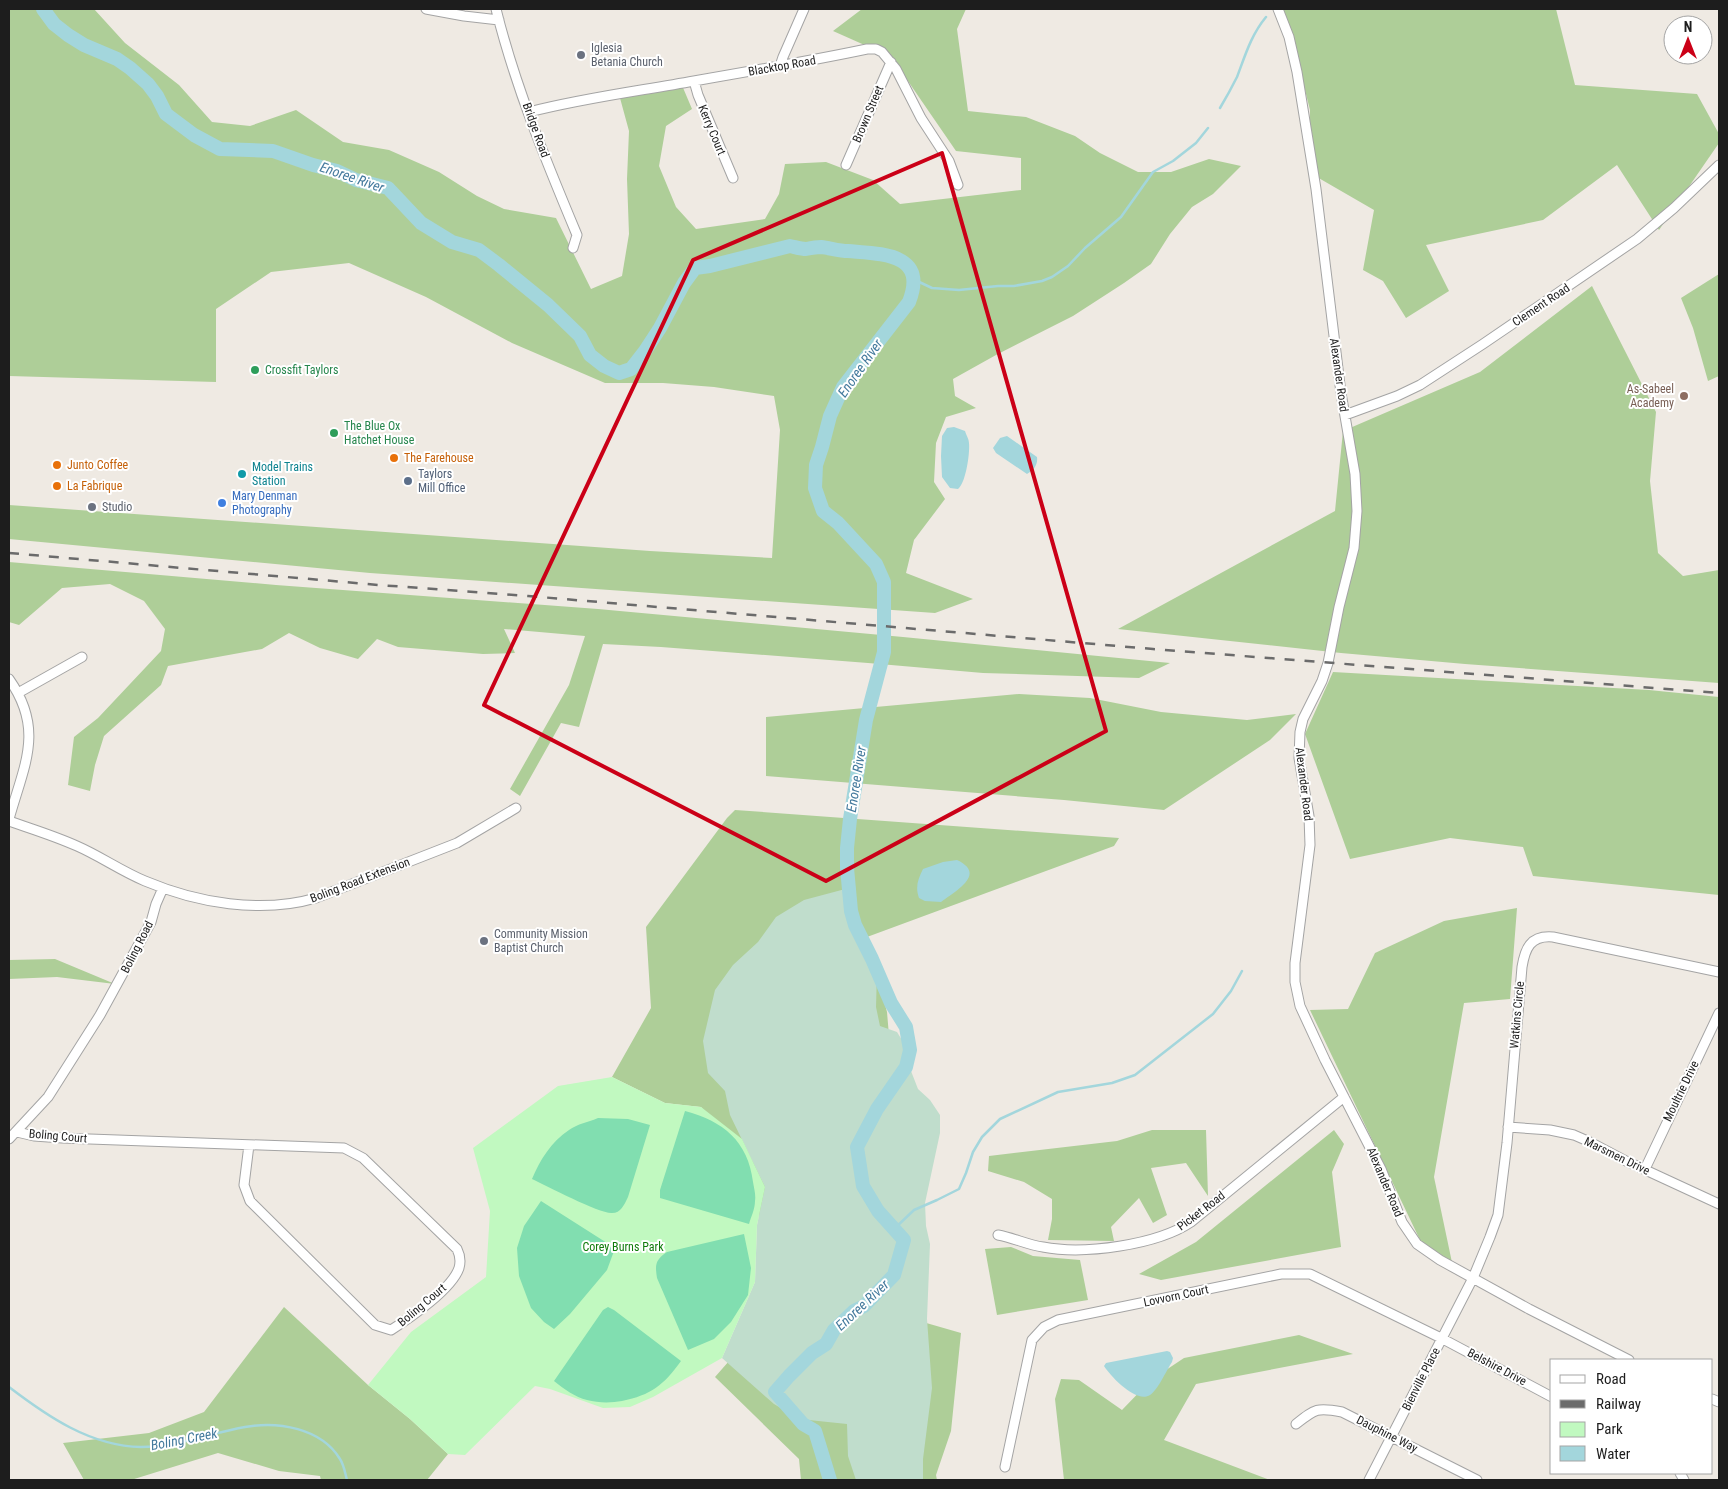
<svg xmlns="http://www.w3.org/2000/svg" width="1728" height="1489" font-family="'Roboto Condensed',sans-serif">
  <rect width="100%" height="100%" fill="#efeae3"/>
  <path fill="#aece98" d="M9,9H94L125,43L179,85L212,122L250,126L296,110L343,142L389,150L439,172L477,196L504,209L556,218L591,289L622,276L629,234L627,179L629,131L620,98L681,83L692,109L666,126L659,166L676,207L696,229L765,219L779,194L785,164L826,162L873,180L900,204L1021,190V158L956,151L888,52L869,47L833,31L862,9H966L957,29L968,111L1026,117L1075,136L1100,153L1138,172H1171L1209,159L1241,166L1213,194L1192,207L1170,234L1151,264L1124,283L1073,316L996,355L953,379L955,396L976,408L946,417L936,443L934,482L945,499L914,540L906,573L973,599L935,613L370,573L9,539V505L650,551L772,558L780,430L774,396L714,387L663,383H605L512,343L426,297L349,263L271,272L216,309V382L9,376Z
    M1283,9H1556L1575,85L1697,94L1719,134V143L1659,230L1617,165L1543,220L1426,245L1449,291L1406,318L1383,281L1363,270L1374,210L1310,173V110L1295,50Z
    M1719,274V376L1708,381L1693,328L1681,298Z
    M1592,286L1656,412L1650,481L1658,553L1683,576L1719,570V683L1465,664L1341,653L1118,629L1335,511L1343,431L1480,372Z
    M9,562L276,585L598,609L903,637L1170,663L1139,678L983,673L868,663L661,647L603,644L579,727L561,723L520,796L510,789L569,685L585,636L504,629L515,653L483,654L398,647L377,639L358,659L320,648L289,633L262,649L168,666L161,685L104,736L95,765L90,791L68,785L74,737L98,718L161,651L165,629L144,601L110,584L62,588L19,625L9,622Z
    M1333,672L1649,690L1719,697V895L1533,876L1523,847L1450,838L1350,859L1305,734Z
    M1019,694L1090,698L1161,712L1247,720L1296,714L1270,740L1164,810L1064,800L766,776V717Z
    M735,810L1119,838L1114,846L867,937L887,1012L895,1107L902,1316L961,1333L951,1431L936,1475L937,1480H801L799,1459L715,1377L751,1336L762,1264L756,1176L701,1107L665,1103L612,1077L651,1008L646,927L727,818Z
    M1517,908L1510,999L1464,1003L1434,1177L1454,1272L1420,1240L1310,1010L1348,1009L1375,953L1444,921Z
    M55,959L115,984L57,977L9,979V960Z
    M1152,1130H1206L1208,1196L1186,1163L1151,1168L1167,1215L1153,1223L1139,1198L1111,1227L1114,1241L1048,1240L1052,1219V1199L1024,1182L988,1171L989,1156L1117,1141Z
    M1334,1130L1344,1144L1332,1172L1341,1247L1161,1280L1139,1274L1196,1242Z
    M1011,1247L1033,1256L1080,1260L1088,1300L997,1315L985,1249Z
    M284,1307L368,1385L410,1419L448,1454L427,1480H321L320,1476L279,1471L218,1453L131,1480H84L63,1443L149,1433L204,1412Z
    M1299,1335L1353,1354L1196,1384L1164,1440L1270,1480H1064L1055,1399L1061,1379L1079,1380L1122,1410L1151,1380L1184,1358Z"/>
  <path fill="#c0ddcc" d="M849,888L851,911L855,925L877,972L876,1007L880,1026L897,1032L908,1050L911,1071L918,1089L930,1100L940,1115V1133L925,1203L926,1226L930,1244L927,1319L932,1388L923,1459V1480H856L848,1456L847,1424L799,1419L774,1404L722,1358L755,1282L757,1225L765,1187L730,1115L725,1091L708,1073L703,1041L715,990L733,965L758,942L776,917L804,900Z"/>
  <path fill="#c1f9c0" d="M612,1077L665,1103L701,1107L742,1139L765,1187L757,1225L755,1282L722,1358L653,1397L630,1407L603,1408L550,1389L535,1386L465,1455L448,1454L410,1419L368,1385L411,1332L486,1277L490,1211L473,1148L558,1086Z"/>
  <path fill="#81deb0" d="M685,1111C723,1121 748,1141 753,1182C754,1188 756,1195 755,1201C755,1209 751,1217 749,1224L660,1198V1190Z
    M598,1118L628,1119L650,1125L628,1197C624,1205 621,1213 612,1213C600,1214 547,1186 532,1179C540,1160 551,1142 569,1130C577,1124 589,1122 598,1118Z
    M541,1201L607,1243L614,1251L607,1270L570,1314L554,1329L544,1322L531,1308L519,1276L517,1248L524,1226Z
    M744,1234L751,1268L748,1295L731,1322L714,1339L688,1350L657,1278C655,1265 655,1260 667,1252Z
    M608,1307L614,1310L681,1361C664,1385 651,1395 622,1401C611,1403 598,1403 587,1400C575,1397 564,1389 554,1381L603,1310Z"/>
  <path fill="#a3d6dc" d="M954,427L965,431C966,435 969,439 969,443C970,453 966,483 958,489L950,488L942,477L941,456L942,436L947,428Z
    M1007,436L1037,457C1038,465 1034,470 1027,474L996,453L993,448L1000,438Z
    M957,860C987,874 956,891 941,902L925,901L919,898C915,887 918,879 923,869L943,862Z
    M1167,1351L1170,1352L1173,1358L1172,1362C1166,1371 1158,1390 1150,1395C1137,1404 1111,1377 1104,1366L1106,1363Z"/>
  <g fill="none" stroke-linecap="round" stroke-linejoin="round">
    <path stroke="#a3d6dc" stroke-width="2.5" d="M1220,108C1226,98 1232,87 1237,77C1245,56 1251,35 1266,17
      M915,280L932,288L959,290L998,286H1014L1042,281L1052,277L1068,266L1085,248L1121,217L1153,172L1173,161L1196,143L1208,128
      M894,1229L914,1210L937,1200L959,1189L966,1173L973,1152L982,1137L1000,1119L1058,1092L1112,1083L1135,1075L1213,1014L1231,991L1242,971
      M9,1387C47,1416 90,1446 141,1447C176,1447 211,1433 245,1427C278,1421 321,1428 340,1459C344,1465 345,1473 347,1480"/>
    <path stroke="#a3d6dc" stroke-width="14" d="M43,9L54,24L68,35L84,45L117,59L130,68L148,84L157,96L166,114L194,135L220,149L273,151L313,165L337,171L356,180L388,188L421,223L452,242L479,250L499,265L548,305L580,336L590,355L604,366L619,373L631,369L645,351L660,328L684,283L695,268L710,266L790,246C795,247 801,249 806,249C811,248 816,247 821,247C830,248 839,251 848,251C882,254 928,253 909,302L843,387L830,416L822,447L816,465L815,488L823,511L838,523L876,564L884,582V652L866,720L850,819L847,848V868L851,911L855,925L872,959L891,1003L906,1027L910,1050L906,1067L877,1109L857,1147L863,1186L878,1211L904,1240L894,1275L864,1306L854,1311L834,1330L826,1344L812,1353L789,1376L775,1392L803,1424L815,1431L830,1480"/>
    <defs>
      <path id="minor" d="M426,9L464,16L499,20
        M496,9C515,86 546,161 577,235L573,248
        M1278,9L1289,37L1297,72L1316,189L1341,393L1355,474L1357,511L1354,548L1339,607L1328,663L1322,681L1303,719L1300,732L1299,758L1309,816L1310,845L1295,963V982L1300,1006L1325,1060L1381,1169L1402,1222L1417,1244L1440,1260L1529,1309L1629,1360
        M780,66L783,57L804,9
        M694,81L698,95L733,178
        M529,112C583,98 639,91 694,81C752,71 810,61 867,49H876L882,52L896,69L921,118L949,161L958,185
        M846,165L891,62
        M1345,415L1397,396L1420,385L1483,344L1637,239L1674,208L1719,165
        M9,679C45,730 24,765 9,819
        M18,693L82,657
        M9,821C32,829 55,836 77,846C100,856 121,871 145,881C197,903 261,914 316,898L457,843L516,808
        M1508,1127L1550,1130L1574,1135L1590,1142L1626,1161L1719,1204
        M17,1132L34,1136L62,1138L344,1148L363,1158L457,1249C460,1255 461,1261 459,1268C452,1289 410,1318 391,1330L375,1325L250,1201L244,1185L249,1145
        M9,1139L48,1097L100,1015L151,922L156,904L163,888
        M1645,1169L1719,1013
        M998,1235C1014,1238 1028,1245 1043,1247C1084,1255 1157,1245 1191,1222L1344,1097
        M1712,1399L1719,1402
        M1296,1424C1315,1409 1317,1407 1342,1412L1477,1480
        M1005,1467L1032,1340L1044,1327L1058,1320L1281,1274H1310L1441,1338L1552,1397
        M1680,1473L1684,1480
        M1369,1480L1473,1278L1490,1237L1498,1215L1507,1143L1522,967C1525,949 1530,935 1553,937L1719,972"/>
    </defs>
    <use href="#minor" stroke="#a4a4a4" stroke-width="11"/>
    <use href="#minor" stroke="#fff" stroke-width="9"/>
    <path stroke="#6b6b6b" stroke-width="2.5" stroke-dasharray="10 10" stroke-linecap="butt" d="M9,553L379,585L528,596L1153,649L1719,693"/>
  </g>
  <path fill="none" stroke="#cb0017" stroke-width="4" stroke-linejoin="round" d="M942,153L1106,731L826,881L484,705L693,260Z"/>
  <g fill="#6b7280" stroke="#fff" stroke-width="2">
    <circle cx="581" cy="55" r="5"/>
    <circle cx="92" cy="507" r="5"/>
    <circle cx="484" cy="941" r="5"/>
  </g>
  <g fill="#2e9e5b" stroke="#fff" stroke-width="2">
    <circle cx="255" cy="370" r="5"/>
    <circle cx="334" cy="433" r="5"/>
  </g>
  <circle fill="#8d6e63" stroke="#fff" stroke-width="2" cx="1684" cy="396" r="5"/>
  <g fill="#e8710a" stroke="#fff" stroke-width="2">
    <circle cx="394" cy="458" r="5"/>
    <circle cx="57" cy="465" r="5"/>
    <circle cx="57" cy="486" r="5"/>
  </g>
  <circle fill="#0f9aa8" stroke="#fff" stroke-width="2" cx="242" cy="474" r="5"/>
  <circle fill="#5c6f8a" stroke="#fff" stroke-width="2" cx="408" cy="481" r="5"/>
  <circle fill="#3f7fe0" stroke="#fff" stroke-width="2" cx="222" cy="503" r="5"/>
  <g text-anchor="middle" dominant-baseline="central" stroke-width="4" stroke-linejoin="round" paint-order="stroke">
    <g font-size="12" fill="#5b616d" stroke="#fff" text-anchor="start">
      <text x="591" y="48">Iglesia<tspan x="591" dy="14">Betania Church</tspan></text>
      <text x="102" y="507">Studio</text>
      <text x="494" y="934">Community Mission<tspan x="494" dy="14">Baptist Church</tspan></text>
    </g>
    <g font-size="12" fill="#1d1d1d" stroke="#fff">
      <text transform="translate(782 66) rotate(-10)">Blacktop Road</text>
      <text transform="translate(868 114) rotate(-67)">Brown Street</text>
      <text transform="translate(536 130) rotate(70)">Bridge Road</text>
      <text transform="translate(712 130) rotate(67)">Kerry Court</text>
      <text transform="translate(1541 305) rotate(-34)">Clement Road</text>
      <text transform="translate(1339 375) rotate(82)">Alexander Road</text>
      <text transform="translate(1304 784) rotate(83)">Alexander Road</text>
      <text transform="translate(360 880) rotate(-21)">Boling Road Extension</text>
      <text transform="translate(137 947) rotate(-63)">Boling Road</text>
      <text transform="translate(1517 1015) rotate(-85)">Watkins Circle</text>
      <text transform="translate(1681 1091) rotate(-64)">Moultrie Drive</text>
      <text transform="translate(58 1136) rotate(5)">Boling Court</text>
      <text transform="translate(1617 1156) rotate(26)">Marsmen Drive</text>
      <text transform="translate(1385 1182) rotate(67)">Alexander Road</text>
      <text transform="translate(1201 1211) rotate(-37)">Picket Road</text>
      <text transform="translate(1176 1296) rotate(-12)">Lovvorn Court</text>
      <text transform="translate(422 1305) rotate(-40)">Boling Court</text>
      <text transform="translate(1497 1367) rotate(28)">Belshire Drive</text>
      <text transform="translate(1421 1379) rotate(-63)">Bienville Place</text>
      <text transform="translate(1387 1434) rotate(27)">Dauphine Way</text>
    </g>
    <g font-size="12" fill="#27864d" stroke="#fff" text-anchor="start">
      <text x="265" y="370">Crossfit Taylors</text>
      <text x="344" y="426">The Blue Ox<tspan x="344" dy="14">Hatchet House</tspan></text>
    </g>
    <g font-size="12" fill="#785e54" stroke="#fff" text-anchor="end">
      <text x="1674" y="389">As-Sabeel<tspan x="1674" dy="14">Academy</tspan></text>
    </g>
    <g font-size="12" fill="#c56008" stroke="#fff" text-anchor="start">
      <text x="404" y="458">The Farehouse</text>
      <text x="67" y="465">Junto Coffee</text>
      <text x="67" y="486">La Fabrique</text>
    </g>
    <g font-size="12" fill="#0d838f" stroke="#fff" text-anchor="start">
      <text x="252" y="467">Model Trains<tspan x="252" dy="14">Station</tspan></text>
    </g>
    <g font-size="12" fill="#4e5e75" stroke="#fff" text-anchor="start">
      <text x="418" y="474">Taylors<tspan x="418" dy="14">Mill Office</tspan></text>
    </g>
    <g font-size="12" fill="#366cbe" stroke="#fff" text-anchor="start">
      <text x="232" y="496">Mary Denman<tspan x="232" dy="14">Photography</tspan></text>
    </g>
    <g font-size="12" fill="#0f7b0b" stroke="#fff">
      <text x="623" y="1247">Corey Burns Park</text>
    </g>
    <g font-size="14" font-style="italic" fill="#447a9d" stroke="#fff">
      <text transform="translate(352 177) rotate(19)">Enoree River</text>
      <text transform="translate(860 368) rotate(-55)">Enoree River</text>
      <text transform="translate(856 779) rotate(-81)">Enoree River</text>
      <text transform="translate(862 1305) rotate(-43)">Enoree River</text>
      <text transform="translate(184 1439) rotate(-11)">Boling Creek</text>
    </g>
  </g>
  <rect width="1728" height="1489" fill="none" stroke="#1d1d1d" stroke-width="20"/>
  <rect x="1550" y="1359" width="162" height="115" fill="#ffffff" stroke="#a5a5a5"/>
  <rect x="1560" y="1375" width="25" height="8" fill="#ffffff" stroke="#a5a5a5"/>
  <text x="1596" y="1384" font-size="15" fill="#1d1d1d">Road</text>
  <rect x="1560" y="1400" width="25" height="8" fill="#6b6b6b" stroke="#a5a5a5"/>
  <text x="1596" y="1409" font-size="15" fill="#1d1d1d">Railway</text>
  <rect x="1560" y="1422" width="25" height="15" fill="#c1f9c0" stroke="#a5a5a5"/>
  <text x="1596" y="1434" font-size="15" fill="#1d1d1d">Park</text>
  <rect x="1560" y="1446" width="25" height="15" fill="#a3d6dc" stroke="#a5a5a5"/>
  <text x="1596" y="1459" font-size="15" fill="#1d1d1d">Water</text>
  <g transform="translate(1688 40)"><circle r="24" fill="#ffffff" stroke="#a5a5a5"/>
  <path d="M0-4L9 19L0 12L-9 19Z" fill="#cb0017"/>
  <text y="-8" font-size="14" font-weight="bold" text-anchor="middle" fill="#1d1d1d">N</text>
  </g>
</svg>
